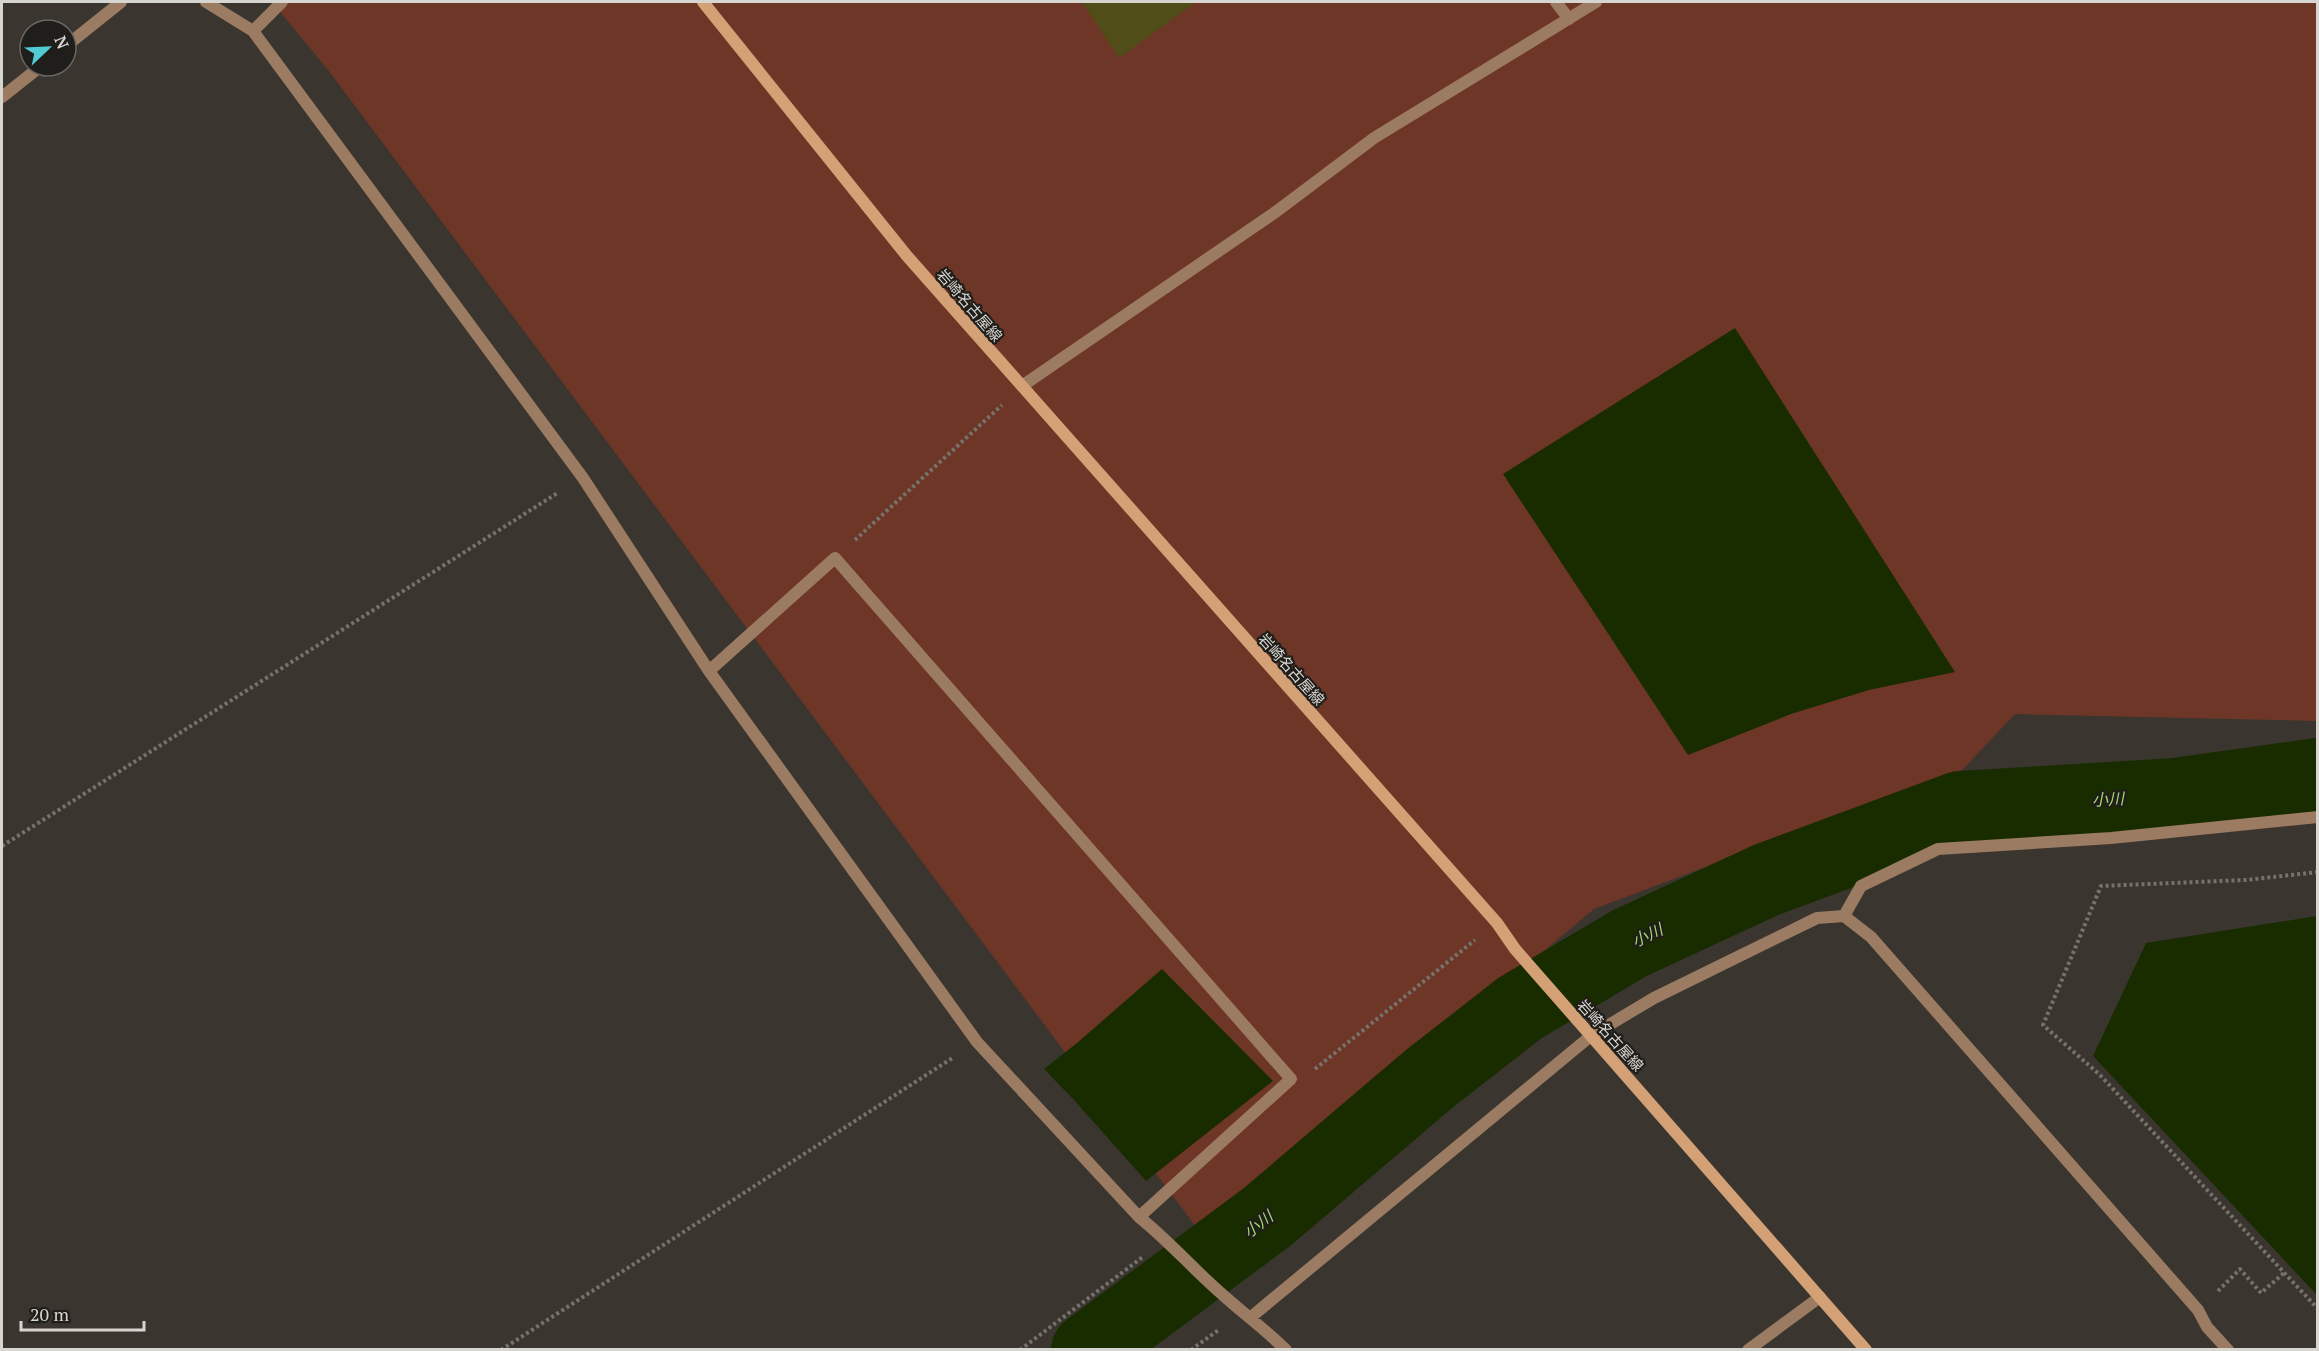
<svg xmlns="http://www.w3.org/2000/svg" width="2319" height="1351" font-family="'PT Serif','Noto Sans JP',serif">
  <rect width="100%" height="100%" fill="#3a362f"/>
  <path fill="#6e3626" d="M272,2H2317V721L2015,714L1962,770L1594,909L1203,1236L328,70Z"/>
  <path fill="#192c00" d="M1735,328L1955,672L1869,690L1791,714L1688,755L1503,474Z
    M2317,916H2318L2317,1295L2093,1056L2146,943Z
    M1162,969L1273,1081L1146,1181L1074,1100L1044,1069L1077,1043Z"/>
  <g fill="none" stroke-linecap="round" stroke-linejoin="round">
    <path stroke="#192c00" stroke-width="74" d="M1088,1350L1267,1217L1429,1079L1520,1008L1630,943L1766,880L1960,808L2176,795L2318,775"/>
  </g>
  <path fill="#504d18" d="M1082,2H1196L1119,58Z"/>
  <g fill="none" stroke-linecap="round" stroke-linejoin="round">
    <path stroke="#76736c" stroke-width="4" stroke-dasharray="3 3" stroke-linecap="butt" d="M855,540L1002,405
      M2,846L559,492
      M2318,872L2246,880L2101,886L2043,1025L2100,1075L2318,1309
      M1315,1069L1475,940
      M2218,1291L2240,1269L2261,1293L2285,1272
      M501,1350L954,1057
      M1020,1350L1144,1256
      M1191,1350L1220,1329"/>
    <path stroke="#9b7b61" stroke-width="12" d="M1748,1350L1820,1297"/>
    <path stroke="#9b7b61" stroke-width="12" d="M206,2L253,31L583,478L709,671L977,1042L1139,1217C1169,1241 1194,1270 1223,1295C1244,1314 1266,1330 1286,1350
      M1556,2L1569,19
      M253,31L282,2
      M66,46L121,2
      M2,97L41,66
      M1022,386L1277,211L1374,138L1596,2
      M709,671L835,558L1291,1079L1139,1217
      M1844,916L1861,886L1938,849L2111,838L2318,817
      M1251,1317L1592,1035L1654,998L1817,918L1844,916L1871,937L2198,1310L2207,1327L2228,1350"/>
    <path stroke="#d4a177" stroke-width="12" d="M703,2L907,256L1497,923L1515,949L1866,1350"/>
  </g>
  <g text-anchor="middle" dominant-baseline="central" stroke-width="4.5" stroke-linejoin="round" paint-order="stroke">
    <g font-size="15" fill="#d7d5d0" stroke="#201e1b">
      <text transform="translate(970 305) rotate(49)">岩崎名古屋線</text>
      <text transform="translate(1292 669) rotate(48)">岩崎名古屋線</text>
      <text transform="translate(1611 1035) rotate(48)">岩崎名古屋線</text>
    </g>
    <g font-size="16" font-style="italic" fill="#a5db6c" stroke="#201e1b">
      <text transform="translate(2108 799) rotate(-3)">小川</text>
      <text transform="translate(1647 935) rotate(-26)">小川</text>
      <text transform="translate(1258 1224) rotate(-37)">小川</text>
    </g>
  </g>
  <rect width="2319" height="1351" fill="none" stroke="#d7d5d0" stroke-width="6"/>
  <g transform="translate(48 48) rotate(67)"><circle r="28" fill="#201e1b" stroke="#696763" stroke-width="1.5"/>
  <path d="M0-4.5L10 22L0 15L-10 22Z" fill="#51ccd4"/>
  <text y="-9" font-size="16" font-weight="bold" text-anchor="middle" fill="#d7d5d0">N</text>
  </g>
  <path d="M21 1321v9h123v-9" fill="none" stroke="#d7d5d0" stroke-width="3"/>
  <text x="30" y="1321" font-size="18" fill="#d7d5d0" stroke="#201e1b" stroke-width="4.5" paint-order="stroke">20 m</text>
</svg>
